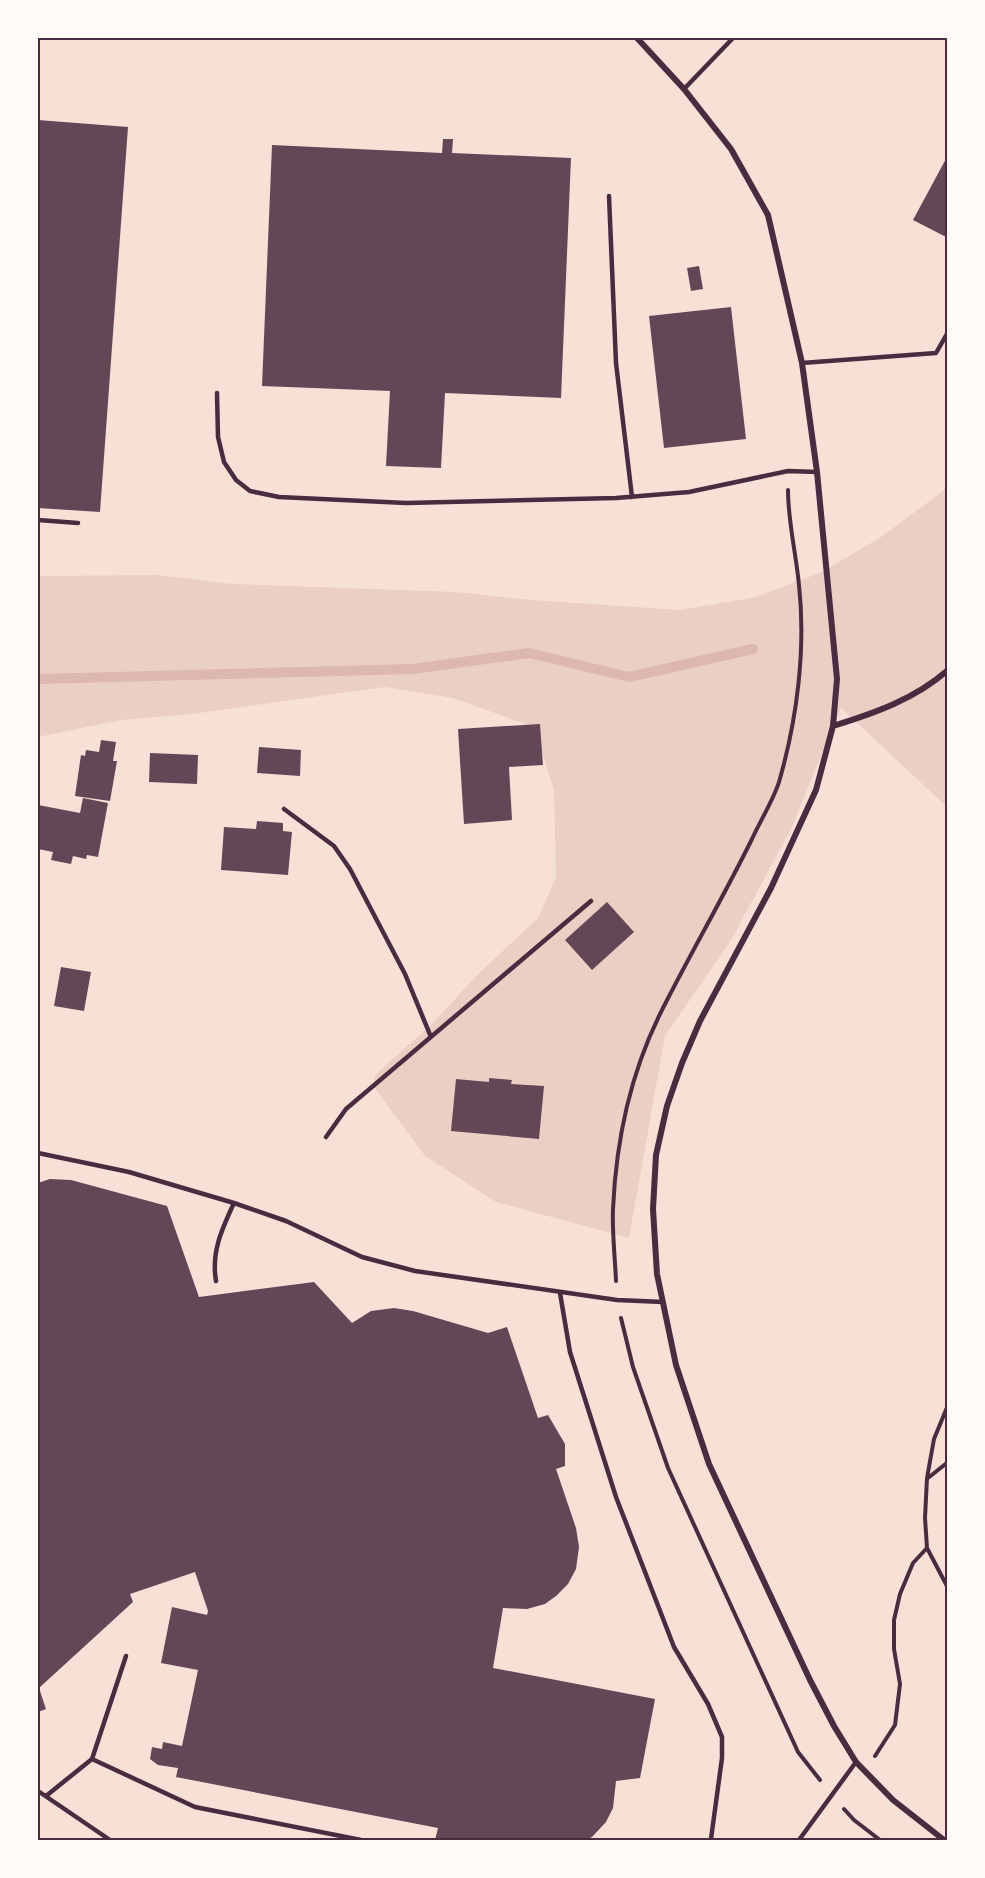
<svg xmlns="http://www.w3.org/2000/svg" width="985" height="1878" font-family="Quicksand,sans-serif">
  <rect width="100%" height="100%" fill="#f7e1d7"/>
  <path fill="#ebcfc5" d="M947,488V807L841,708L791,829L731,940L665,1036L629,1238L496,1202L425,1156L374,1087L375,1075L433,1023L478,974L538,918L556,877L554,790L534,727L453,698L385,687L192,714L121,720L38,737V576L158,575L233,584L456,592L532,600L680,610L756,597L822,572L881,537Z"/>
  <g fill="none" stroke-linecap="round" stroke-linejoin="round">
    <path stroke="#dcb8b0" stroke-width="10" d="M38,679L412,669L529,653L629,677L753,649"/>
  </g>
  <path fill="#644757" d="M38,120L128,127L100,512L38,508Z
    M443,139H453L452,153L571,158L561,398L445,393L441,468L386,466L390,391L262,386L272,145L442,153Z
    M948,155V238L913,220Z
    M699,266L703,289L691,291L687,268Z
    M731,307L746,439L664,448L649,316Z
    M540,724L543,765L509,767L512,820L464,824L458,729Z
    M101,740L116,742L113,761H117L110,801L75,796L81,755L85,756L86,750L99,752Z
    M259,747L301,750L300,776L257,773Z
    M150,753L198,755L197,784L149,782Z
    M83,798L108,803L98,857L87,855L86,859L73,856L71,864L51,860L53,852L38,849V805L80,813Z
    M257,821L283,823V831L292,832L288,875L221,870L224,827L256,829Z
    M607,902L634,932L592,970L565,940Z
    M61,967L91,972L84,1011L54,1006Z
    M489,1078L512,1080L511,1084L544,1086L539,1139L451,1131L456,1079L489,1082Z
    M50,1179L71,1180L167,1206L199,1297L314,1282L352,1323L371,1311L394,1308L413,1311L488,1333L507,1327L538,1418L548,1415L565,1444V1466L556,1469L576,1528L579,1547L576,1569L568,1584L556,1596L545,1604L527,1609L503,1608L493,1668L655,1699L640,1778L616,1781L613,1808L606,1822L592,1837L586,1840H435L438,1828L176,1777L178,1768L158,1765L150,1759L152,1747L162,1749L163,1742L182,1746L198,1670L161,1663L172,1607L207,1615L208,1611L195,1572L130,1594L133,1602L39,1688L46,1709L38,1712V1183Z"/>
  <g fill="none" stroke-linecap="round" stroke-linejoin="round">
    <path stroke="#4a2c40" stroke-width="4" d="M616,1281C615,1257 612,1232 613,1209C616,1141 631,1072 661,1012C690,954 723,898 752,839C760,821 773,801 779,782C797,720 806,649 799,585C796,553 788,522 788,490
      M621,1318L633,1367L668,1468L798,1752L820,1780
      M948,1405L934,1439L927,1478L925,1518L927,1548L948,1588
      M928,1478L948,1462
      M875,1756L895,1725L900,1684L894,1649V1620L900,1594L913,1563L927,1548
      M844,1809L854,1820L880,1840"/>
    <path stroke="#4a2c40" stroke-width="4.5" d="M684,89L733,38
      M609,196L616,363L632,497
      M802,363L936,353L948,332
      M217,393L218,437L224,462L236,480L250,491L279,497L406,503L616,498L689,492L788,471L817,472
      M38,520L78,523
      M284,809L334,846L350,869L405,974L431,1037
      M326,1137L346,1109L591,901
      M38,1153L129,1172L234,1203L286,1221L362,1257L415,1271L617,1300L663,1302
      M216,1281C211,1252 222,1229 234,1203
      M560,1293L570,1352L616,1497L674,1647L708,1704L722,1737V1758L711,1839L713,1840
      M92,1759L126,1656
      M38,1791L110,1840
      M46,1796L92,1759L195,1807L361,1840
      M799,1840L856,1762"/>
    <path stroke="#4a2c40" stroke-width="6" d="M637,38L684,89L731,149L768,215L802,363L817,472L837,679L833,726L816,790L771,888L700,1021L682,1063L667,1106L656,1155L653,1209L657,1274L676,1365L709,1464L810,1680L834,1726L856,1762L893,1800L944,1840
      M833,726C875,713 915,699 948,670"/>
  </g>
  <rect width="985" height="1878" fill="none" stroke="#fffaf5" stroke-width="78"/>
  <rect x="39" y="39" width="907" height="1800" fill="none" stroke="#4a2c40" stroke-width="2"/>
</svg>
